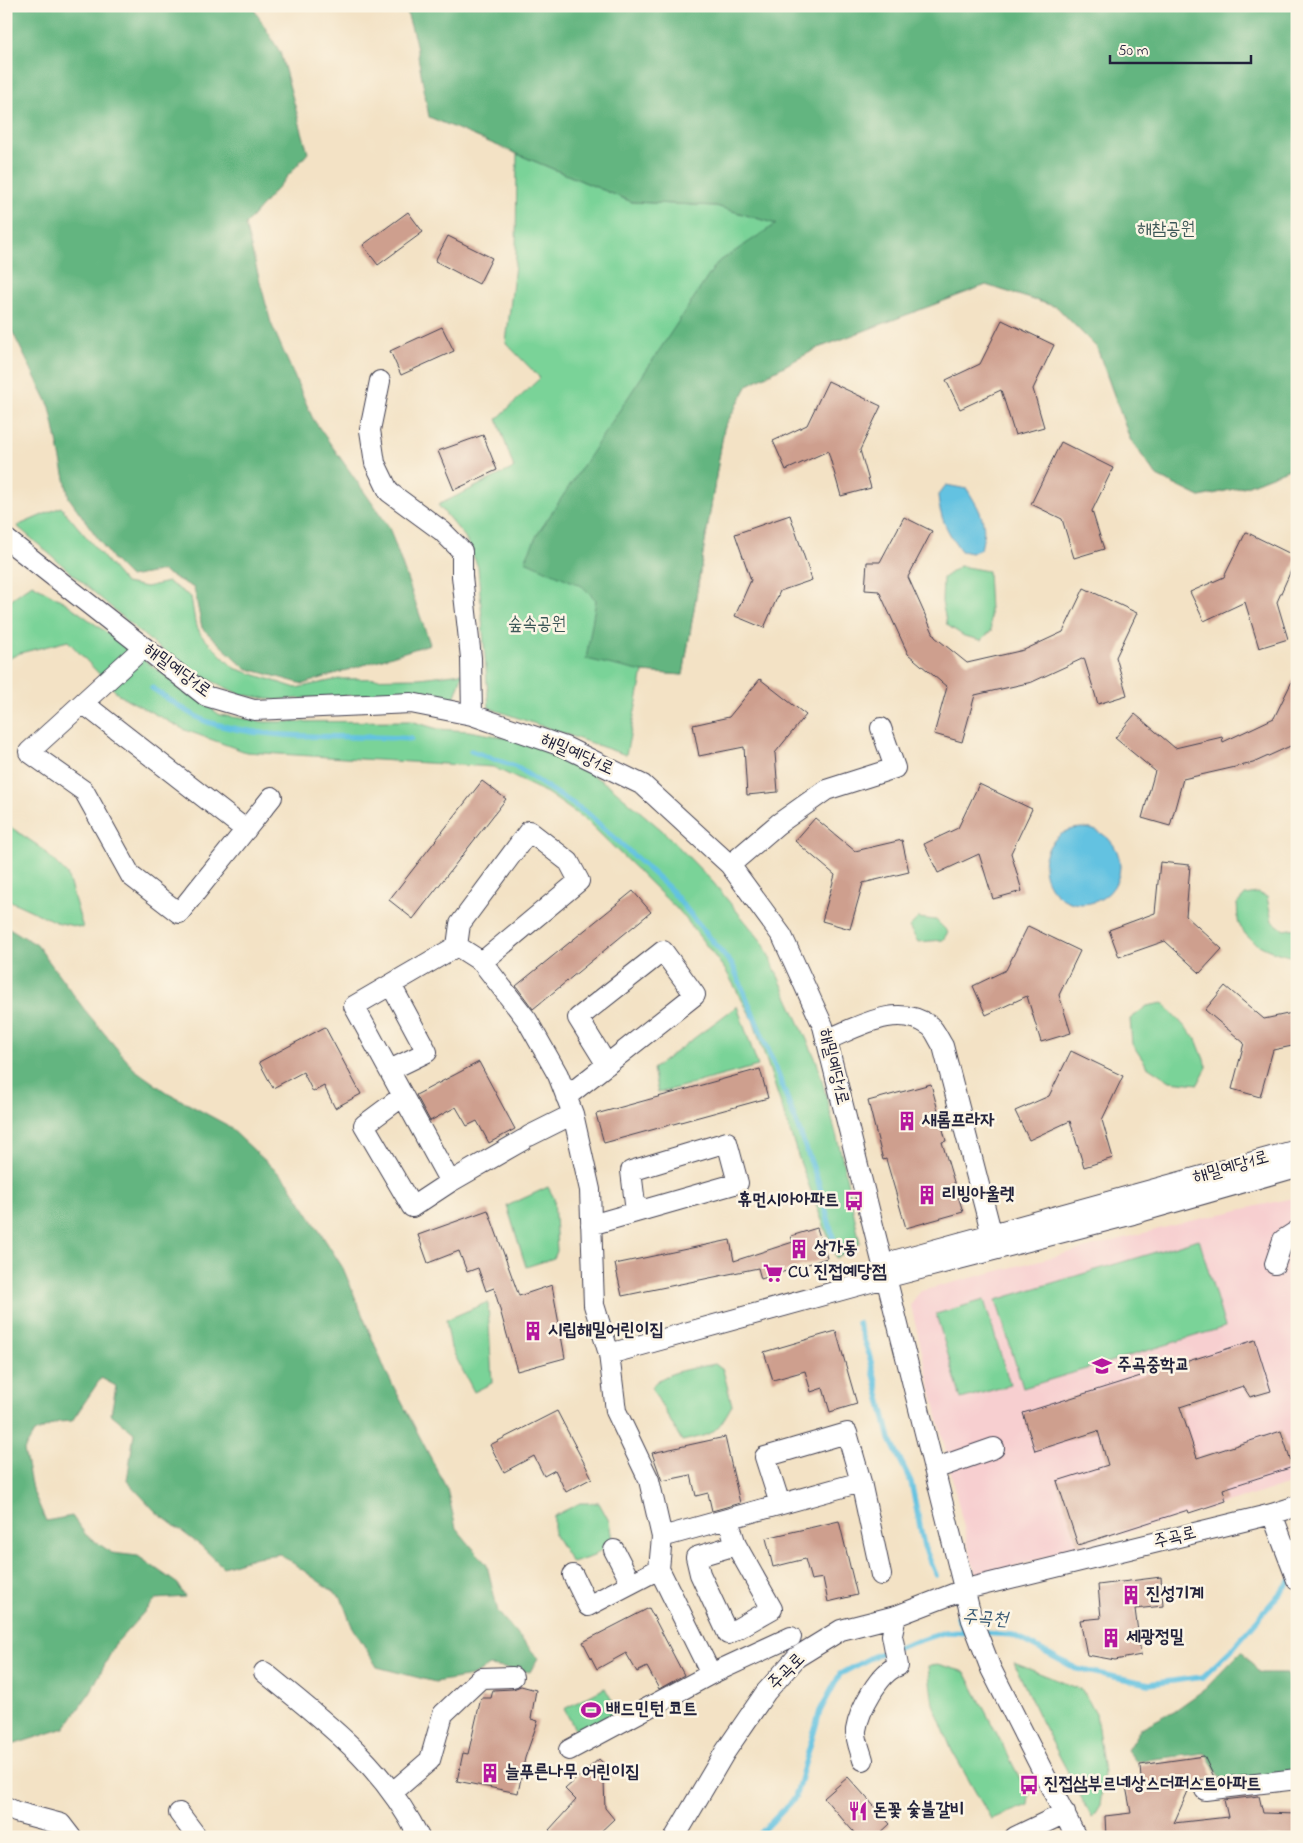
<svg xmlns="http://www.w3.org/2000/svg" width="1303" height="1843" font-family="'Indie Flower','Poor Story',sans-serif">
  <rect width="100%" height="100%" fill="#fcf5e5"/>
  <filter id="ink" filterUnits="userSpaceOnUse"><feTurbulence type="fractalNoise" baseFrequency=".02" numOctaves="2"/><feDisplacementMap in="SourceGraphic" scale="10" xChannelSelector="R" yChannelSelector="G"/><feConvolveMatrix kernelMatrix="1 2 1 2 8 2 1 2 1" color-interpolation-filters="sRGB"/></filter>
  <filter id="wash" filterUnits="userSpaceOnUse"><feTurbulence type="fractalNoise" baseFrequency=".0096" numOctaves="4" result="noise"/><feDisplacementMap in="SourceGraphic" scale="20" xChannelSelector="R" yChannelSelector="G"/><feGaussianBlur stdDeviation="1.12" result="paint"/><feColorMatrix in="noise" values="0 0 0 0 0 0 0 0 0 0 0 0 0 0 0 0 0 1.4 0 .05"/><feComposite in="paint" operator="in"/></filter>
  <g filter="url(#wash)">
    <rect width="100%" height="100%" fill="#f3e2c5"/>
    <path fill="#f7cfd0" d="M1297,1197V1482L976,1578L911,1306L914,1299L921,1291L1190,1221Z"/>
    <path fill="#7ad398" stroke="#4e7a6a" d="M1297,6V466L1246,486L1200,497L1157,476L1130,439L1097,348L1057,307L986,285L818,348L748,385L724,428L683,675L643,672L626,755L489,708L478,567L465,537L438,505L514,468L497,419L540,378L506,343L516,256L517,154L632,202L716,206L776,224Z
      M61,507L125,583L146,587L168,582L191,597L195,622L201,635L234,668L296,688L339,679L419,678L463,673L454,699L397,693L275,700L239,694L198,674L155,645L17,526Z
      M960,566L988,571L991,631L981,640L964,636L947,625L942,602L943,578Z
      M32,584L66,603L220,715L265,722L411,721L438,729L469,731L514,739L563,756L611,787L663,831L712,881L763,943L817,1062L842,1157L860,1243L836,1258L799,1159L753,1020L726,971L682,914L587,821L547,793L493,767L246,752L185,730L119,695L68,641L20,653L6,660V603Z
      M6,824L40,847L67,874L83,928L56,922L6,899Z
      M1257,893L1267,897L1272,921L1284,930L1297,928V957C1276,954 1249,946 1239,924C1237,919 1238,910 1237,904L1245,895Z
      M918,918L936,920L948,932L943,940L918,942L909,927Z
      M1163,1003L1196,1039L1207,1067L1198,1084L1170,1081L1147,1066L1132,1044L1130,1019L1147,1006Z
      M737,1006L758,1066L658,1093L653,1069Z
      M548,1187L554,1198L557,1251L554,1258L526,1267L507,1206Z
      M1199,1239L1225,1327L1023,1388L996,1300Z
      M984,1300L1010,1385L961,1399L936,1314Z
      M488,1302L492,1383L474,1392L451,1348L446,1320Z
      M715,1364L723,1370L732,1405C716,1434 714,1434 682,1441L651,1387C664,1371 696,1368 715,1364Z
      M580,1503H599L609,1521L612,1540L594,1556L572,1563L554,1534V1516Z
      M1014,1663L1082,1690L1096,1713L1104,1773L1100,1805L1092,1818L1041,1721Z
      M937,1664L965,1672L1029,1796L1028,1805L991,1819L952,1751L933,1704L928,1667Z
      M605,1688L618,1711L577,1733L564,1709Z"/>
    <path fill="#63b580" stroke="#426c5e" d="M6,6H252L280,52L308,153L245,225L271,323L313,419L389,527L430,644L303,684L245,668L202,628L194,588L162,571L130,577L114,561L69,498L50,407L6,319Z
      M405,6H1297V466L1246,486L1200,497L1157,476L1130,439L1097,348L1057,307L986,285L818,348L748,385L724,428L683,675L643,672L586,659L596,600L582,586L525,561L537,535L717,263L776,224L716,206L632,202L429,117L415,40Z
      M6,926L37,945L84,1009L134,1069L166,1092L227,1125L288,1182L343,1268L386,1372L447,1489L456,1528L487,1565L498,1612L538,1658L530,1672L490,1666L472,1676L435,1682L377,1667L351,1624L341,1597L280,1554L256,1557L223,1567L200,1545L156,1512L127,1481L134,1433L111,1414L116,1386L101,1378L72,1421L58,1422L34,1433L24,1450L32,1489L46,1521L72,1516L86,1535L112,1553L138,1556L178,1584L185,1597L156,1599L116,1643L91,1691L65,1728L6,1747Z
      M1242,1651L1259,1673H1287L1297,1692V1773L1223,1781L1205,1753L1136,1761L1127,1750L1141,1728L1174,1711L1205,1689Z"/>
    <path fill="#63c2e1" stroke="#42728e" d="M946,485L967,489C981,512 988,522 981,549L971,553L961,551C948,533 939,517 938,495Z
      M1044 866a38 38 0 1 1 76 0a38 38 0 1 1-76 0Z"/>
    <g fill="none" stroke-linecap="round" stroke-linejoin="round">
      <path stroke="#63c2e1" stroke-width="5.5" d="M152,688C168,698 195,719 211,723C276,742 345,734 411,739
        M471,751L516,767L587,813L669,888L733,966L776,1069L818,1181L836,1249
        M858,1323L869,1354L890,1439L911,1482L924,1546L936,1575
        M957,1617L965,1632
        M982,1633L1013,1635L1077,1669L1149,1684L1203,1677L1233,1648L1293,1578
        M757,1837L795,1798L820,1711L840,1674L876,1655L945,1632L972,1633"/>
    </g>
    <g id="blocks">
      <path fill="#ce9f8e" d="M408,212L423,232L378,265L363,245Z
        M448,236L492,258L479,284L435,261Z
        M1002,320L1054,345L1033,389L1044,427L1015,435L1001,390L960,409L946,380L980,364Z
        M442,327L454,351L401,375L390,351Z
        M828,381L881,406L860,450L871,488L841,496L828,451L786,470L773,441L807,425Z
        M483,435L497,470L454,490L438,451Z
        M1061,442L1113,468L1092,511L1104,549L1074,558L1062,519L1031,504Z
        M790,515L812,580L780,591L764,628L735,616L751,580L735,534Z
        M904,517L932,531L908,577L935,637L967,663L1024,650L1063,632L1084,588L1137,613L1116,657L1127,695L1098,704L1084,658L1032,682L975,695L962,742L934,734L947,687L908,654L879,591L865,590L867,562H880Z
        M1246,532L1297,557L1277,602L1288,639L1259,648L1245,602L1204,621L1190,592L1224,577Z
        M1297,671V743L1253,763L1183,779L1170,826L1142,818L1155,771L1115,738L1135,714L1175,748L1222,737L1223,742L1274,718Z
        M760,679L806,715L775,753L778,792L747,795L744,747L699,756L693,725L729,717Z
        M482,781L506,799L413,919L389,900Z
        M979,784L1032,809L1011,853L1022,891L993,899L979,854L938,873L924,844L958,828Z
        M815,818L855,851L902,840L909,872L863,883L850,929L822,921L835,875L795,841Z
        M1160,862L1190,865L1186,916L1222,949L1200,973L1165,941L1119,957L1109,930L1155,913Z
        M633,891L651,912L533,1009L516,986Z
        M1028,926L1080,951L1059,995L1071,1033L1041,1042L1027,996L986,1015L973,986L1006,970Z
        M1225,986L1264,1019L1297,1012V1045L1273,1050L1260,1097L1232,1089L1244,1043L1205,1010Z
        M325,1027L361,1094L335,1108L324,1086L313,1092L303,1072L273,1088L259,1062Z
        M1071,1051L1123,1076L1102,1120L1113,1158L1084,1167L1070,1121L1029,1140L1015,1111L1049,1096Z
        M479,1062L515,1129L489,1143L477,1121L467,1126L456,1107L430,1121L416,1095Z
        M760,1069L768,1098L604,1143L596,1114Z
        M931,1084L946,1141L942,1142L963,1212L906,1228L886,1159L883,1160L868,1101Z
        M488,1210L519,1296L552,1285L565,1358L517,1371L494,1288L486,1291L478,1268L467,1272L459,1251L428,1263L418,1235Z
        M817,1228L827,1258L761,1279L758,1268L622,1296L615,1264L730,1240L734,1261L793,1242L791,1236Z
        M836,1331L857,1404L830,1412L823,1388L811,1392L805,1371L773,1380L764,1352Z
        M1255,1340L1271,1391L1250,1397L1243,1386L1180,1407L1197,1458L1281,1431L1293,1467L1223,1489L1226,1501L1189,1513L1188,1510L1078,1545L1057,1481L1108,1465L1098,1431L1035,1451L1023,1413Z
        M557,1411L592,1478L566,1492L555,1470L544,1476L534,1456L504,1472L490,1445Z
        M725,1437L740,1503L712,1511L708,1493L696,1496L691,1475L662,1481L652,1453Z
        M839,1521L857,1595L828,1602L823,1578L811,1580L805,1559L773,1567L766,1538Z
        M1161,1577L1163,1606L1135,1609L1141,1655L1115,1660L1087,1655L1080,1620L1101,1618L1098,1585Z
        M649,1608L684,1675L659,1689L647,1667L637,1672L626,1653L597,1669L583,1642Z
        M521,1686L536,1690L531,1719L538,1721L525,1758L518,1793L457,1781L463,1753L468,1754L481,1698H491L493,1690L513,1689Z
        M1204,1756L1214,1777L1192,1782L1174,1823L1228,1817L1224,1800L1259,1796L1263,1813L1297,1814V1837H1106L1105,1816L1131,1813L1125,1781L1141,1779L1140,1765Z
        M599,1759L614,1773L604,1782L605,1808L614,1819L595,1837H556L549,1830L576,1800L565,1789Z
        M848,1777L890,1824L876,1837H858L824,1798Z"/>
    </g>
  </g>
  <g filter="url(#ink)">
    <use href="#blocks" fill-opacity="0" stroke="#413f50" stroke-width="1"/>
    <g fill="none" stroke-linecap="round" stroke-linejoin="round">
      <defs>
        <path id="minor" d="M380,381L370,430L375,463L389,492L442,531L462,551V576L471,658L472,715
          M6,539L206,696L254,710L411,703L472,715L565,747L643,785L730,865L782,936L823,1026L972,1620L991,1669L1076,1837
          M144,647L29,752L84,791L131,876L179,913L272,797
          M83,703L246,830
          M730,865L778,824L826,790L895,768L881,728
          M457,946L460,924L529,831L569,862L579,881L482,962
          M826,1040C858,1027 898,1002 930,1026C935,1030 939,1040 943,1046L995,1247
          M390,1070L427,1052L391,985
          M403,1096L364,1125L412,1207L450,1182
          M566,1097L695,995L663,951L578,1018L607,1065
          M529,1136L573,1114
          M523,1140L450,1182L354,1006L457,946L482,962L527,1020L558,1075L573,1114L590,1190L594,1305L609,1354L616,1411L649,1480L662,1537L659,1569L711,1674
          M591,1225L738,1183L727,1142L631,1171L636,1212
          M1275,1264L1283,1240L1297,1231
          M885,1278L897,1260L1297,1150
          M609,1354L885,1278L1133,1214L1297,1167
          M934,1469L994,1448
          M780,1504L765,1457L847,1433L861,1482
          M1272,1514L1297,1580
          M728,1519L736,1545L772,1609L728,1634L700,1574L696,1557L736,1545
          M662,1537L861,1482L881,1575
          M614,1550L631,1583
          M573,1575L588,1606L659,1569
          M264,1672C326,1723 382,1763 419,1837
          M569,1750L711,1674L791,1637
          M863,1760C861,1752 855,1738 856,1730C859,1711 879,1672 898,1666L892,1635L896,1616
          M1205,1790L1297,1779
          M393,1792L430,1760L443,1714L481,1678L513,1677
          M6,1807L16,1812L61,1824L71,1837
          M179,1813L197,1837
          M675,1837L725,1752L766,1692L797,1657L841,1630L896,1616L966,1589L1272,1514L1297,1506
          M1015,1837L1065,1813"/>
      </defs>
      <use href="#minor" stroke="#413f50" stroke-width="22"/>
      <use href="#minor" stroke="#fff" stroke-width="20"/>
    </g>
  </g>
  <defs>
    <symbol id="building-bare" viewBox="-9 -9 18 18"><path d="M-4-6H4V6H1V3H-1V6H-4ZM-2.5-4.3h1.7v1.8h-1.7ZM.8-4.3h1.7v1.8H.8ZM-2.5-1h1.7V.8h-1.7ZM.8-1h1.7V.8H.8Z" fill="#b5179e" stroke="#fcf5e5" stroke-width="2.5" paint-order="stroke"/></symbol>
    <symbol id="bus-bare" viewBox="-9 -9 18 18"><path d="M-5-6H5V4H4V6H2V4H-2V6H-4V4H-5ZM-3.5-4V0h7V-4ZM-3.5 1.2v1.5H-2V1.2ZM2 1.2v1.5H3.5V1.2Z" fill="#b5179e" stroke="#fcf5e5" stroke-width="2.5" paint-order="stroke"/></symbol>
    <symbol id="supermarket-bare" viewBox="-9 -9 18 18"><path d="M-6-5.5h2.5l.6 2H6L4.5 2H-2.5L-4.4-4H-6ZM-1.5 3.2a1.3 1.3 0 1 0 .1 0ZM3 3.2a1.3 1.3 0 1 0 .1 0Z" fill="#b5179e" stroke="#fcf5e5" stroke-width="2.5" paint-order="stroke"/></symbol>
    <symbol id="school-bare" viewBox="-9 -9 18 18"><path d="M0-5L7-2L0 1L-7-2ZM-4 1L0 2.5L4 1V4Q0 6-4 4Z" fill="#b5179e" stroke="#fcf5e5" stroke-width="2.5" paint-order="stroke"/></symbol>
    <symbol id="stadium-bare" viewBox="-9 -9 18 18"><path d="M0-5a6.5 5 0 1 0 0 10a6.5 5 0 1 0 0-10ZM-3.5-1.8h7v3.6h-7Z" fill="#b5179e" stroke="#fcf5e5" stroke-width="2.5" paint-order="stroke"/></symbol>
    <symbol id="restaurant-bare" viewBox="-9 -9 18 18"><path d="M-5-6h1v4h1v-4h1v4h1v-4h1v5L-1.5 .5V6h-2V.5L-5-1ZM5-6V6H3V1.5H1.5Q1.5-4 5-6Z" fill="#b5179e" stroke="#fcf5e5" stroke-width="2.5" paint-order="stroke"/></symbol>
  </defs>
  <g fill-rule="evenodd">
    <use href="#building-bare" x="893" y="1107" width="28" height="28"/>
    <use href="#building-bare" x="913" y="1181" width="28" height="28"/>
    <use href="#bus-bare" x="840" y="1187" width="28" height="28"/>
    <use href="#building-bare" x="785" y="1235" width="28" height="28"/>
    <use href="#supermarket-bare" x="759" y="1259" width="28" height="28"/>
    <use href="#building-bare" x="519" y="1317" width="28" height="28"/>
    <use href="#school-bare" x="1088" y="1352" width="28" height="28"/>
    <use href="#building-bare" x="1117" y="1581" width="28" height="28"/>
    <use href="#building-bare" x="1097" y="1624" width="28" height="28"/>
    <use href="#stadium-bare" x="577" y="1696" width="28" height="28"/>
    <use href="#building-bare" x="476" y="1759" width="28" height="28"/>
    <use href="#bus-bare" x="1015" y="1771" width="28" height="28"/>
    <use href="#restaurant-bare" x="844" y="1797" width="28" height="28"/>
  </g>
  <g text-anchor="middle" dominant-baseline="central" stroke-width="5" stroke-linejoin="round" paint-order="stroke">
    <g font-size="18" fill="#3c5757" stroke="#fcf5e5">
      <text x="1166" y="230">해참공원</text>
      <text x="537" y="625">숲속공원</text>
    </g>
    <g font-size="18" fill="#22223b" stroke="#fcf5e5">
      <text transform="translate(177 671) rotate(36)">해밀예당1로</text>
      <text transform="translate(577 755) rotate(24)">해밀예당1로</text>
      <text transform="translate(833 1067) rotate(76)">해밀예당1로</text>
      <text transform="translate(1231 1168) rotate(-16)">해밀예당1로</text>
      <text transform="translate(1175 1538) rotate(-14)">주곡로</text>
      <text transform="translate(787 1672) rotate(-45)">주곡로</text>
    </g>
    <g font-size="18" font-weight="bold" fill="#22223b" stroke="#fcf5e5" text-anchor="start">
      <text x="922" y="1121">새롬프라자</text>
      <text x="942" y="1195">리빙아울렛</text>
      <text x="839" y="1201" text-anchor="end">휴먼시아아파트</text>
      <text x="814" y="1249">상가동</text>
      <text x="788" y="1273">CU 진접예당점</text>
      <text x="548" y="1331">시립해밀어린이집</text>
      <text x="1117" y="1366">주곡중학교</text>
      <text x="1146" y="1595">진성기계</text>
      <text x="1126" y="1638">세광정밀</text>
      <text x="606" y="1710">배드민턴 코트</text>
      <text x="505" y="1773">늘푸른나무 어린이집</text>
      <text x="1044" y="1785">진접삼부르네상스더퍼스트아파트</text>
      <text x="873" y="1811">돈꽃 숯불갈비</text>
    </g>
    <g font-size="19" font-style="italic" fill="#395a75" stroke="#fcf5e5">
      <text transform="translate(985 1619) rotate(4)">주곡천</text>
    </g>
  </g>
  <rect width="1303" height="1843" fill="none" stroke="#fcf5e5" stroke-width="25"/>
  <path d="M1110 55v8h141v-8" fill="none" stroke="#22223b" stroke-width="2.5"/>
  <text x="1118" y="55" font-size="15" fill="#22223b" stroke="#fcf5e5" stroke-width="4" paint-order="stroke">50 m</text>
</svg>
